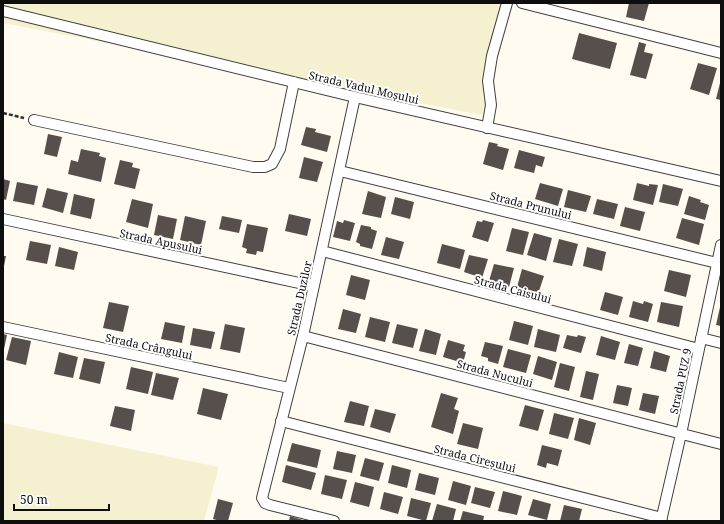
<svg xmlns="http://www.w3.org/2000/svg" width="724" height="524" font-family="'Noto Serif',serif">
  <rect width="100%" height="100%" fill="#fffbf0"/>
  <path fill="#f5f1d0" d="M3,3H512L482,115L3,23Z
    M3,423L219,467L204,521H3Z"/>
  <path fill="#574f4b" d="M629,3H649L644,21L626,17Z
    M579,33L617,43L610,69L572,59Z
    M639,42L646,44L644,52L653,54L646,79L630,75Z
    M698,63L717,68L709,95L690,89Z
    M720,83H721V100L716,99Z
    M306,127L316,129L315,132L331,136L327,152L301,145Z
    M48,134L62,137L57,157L44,154Z
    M489,142L498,144L497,146L509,149L503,170L483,164Z
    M81,149L100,153L99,156L106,158L101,182L68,174L71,160L78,162Z
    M519,150L545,157L542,167L536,165L534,173L514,168Z
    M304,157L323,162L317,182L299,178Z
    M120,160L133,163L132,167L140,169L135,189L114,184Z
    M3,179L10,181L6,200L3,199Z
    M17,182L38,186L34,205L13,201Z
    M540,183L563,189L558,206L535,199Z
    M637,183L649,186V184L658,185L653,205L633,200Z
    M663,184L683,189L678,206L659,202Z
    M47,188L68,193L63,213L42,207Z
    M568,190L591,196L586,212L564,207Z
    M368,191L386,197L381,218L362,214Z
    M74,194L95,199L91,219L70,214Z
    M689,196L701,200L700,202L709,205L705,220L684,214Z
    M395,197L414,202L410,219L391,214Z
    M132,199L153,204L148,228L126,222Z
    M597,199L618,204L614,219L593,214Z
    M625,207L645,212L640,231L620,226Z
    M289,214L311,219L307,236L285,231Z
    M158,215L177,219L173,239L154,235Z
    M185,216L206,221L201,245L180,240Z
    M222,216L242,220L239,233L219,229Z
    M682,218L704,224L699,245L676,238Z
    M344,220L355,223L350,241L333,237L337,221L343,223Z
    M483,220L494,223L488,242L472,237L477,221L482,222Z
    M247,224L268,228L263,252L257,251L256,255L246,253L247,249L242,247Z
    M361,225L371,227V229L377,231L372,249L360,246V244L356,242Z
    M512,228L529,232L523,255L506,251Z
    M534,233L552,238L546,261L527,255Z
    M386,237L404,242L399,259L381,255Z
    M559,239L578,244L572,266L553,262Z
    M30,241L51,245L47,264L26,260Z
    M442,244L465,250L460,269L437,263Z
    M59,247L78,252L74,270L55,266Z
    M587,247L606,252L602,271L583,266Z
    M469,255L488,259L482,278L464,272Z
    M3,256H6L4,266H3Z
    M494,264L514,268L509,287L489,281Z
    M522,269L544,276L538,294L517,287Z
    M669,270L691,275L686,297L664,291Z
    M351,275L370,280L365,300L346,295Z
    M605,292L623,297L618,315L600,310Z
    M633,301L643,304L644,301L653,304L648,322L629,317Z
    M109,302L129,306L123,332L103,328Z
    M661,302L683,306L679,327L657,322Z
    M720,307H721V326L716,325Z
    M343,309L361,314L356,333L338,329Z
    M370,317L390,322L385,342L365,337Z
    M514,321L533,326L528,345L509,340Z
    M165,322L185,326L182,343L161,339Z
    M225,324L245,328L240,353L220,349Z
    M397,324L418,329L413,348L392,343Z
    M193,328L215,332L211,349L190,345Z
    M425,329L441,334L436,355L419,351Z
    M538,329L560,335L556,352L534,347Z
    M3,334L7,335L4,349H3Z
    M567,335L577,337L578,335L586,337L581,353L563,348Z
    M601,336L620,342L615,360L596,355Z
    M12,337L31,341L26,365L6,360Z
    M448,340L465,345L463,351L466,352L463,363L443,357Z
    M485,342L503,346L498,364L488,361V358L481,356Z
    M629,344L643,348L638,366L624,363Z
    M508,349L531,355L526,373L503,367Z
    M654,351L670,356L666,372L650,368Z
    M59,352L78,357L73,378L54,374Z
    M538,356L557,362L552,380L533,374Z
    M84,358L105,362L100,384L79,379Z
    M560,363L575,367L569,391L554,387Z
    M131,367L153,372L148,394L126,389Z
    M586,371L599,374L593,400L580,397Z
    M156,373L179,378L173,400L151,395Z
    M617,385L632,388L628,406L613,403Z
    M203,388L228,394L221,420L197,414Z
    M441,393L458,398L454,409L459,411L453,434L431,427Z
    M643,393L659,396L655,414L639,410Z
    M350,401L369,406L364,426L344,422Z
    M525,405L544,410L538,431L519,426Z
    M115,406L135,410L131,431L110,426Z
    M375,409L396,414L390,433L370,427Z
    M554,413L574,418L568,439L549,434Z
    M579,418L596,423L590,445L574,440Z
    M463,423L483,428L478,449L457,444Z
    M292,443L321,450L317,468L287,461Z
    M542,445L562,450L558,466L547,463L546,468L537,465Z
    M337,451L356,455L352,473L333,469Z
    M365,458L384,463L379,481L360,476Z
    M286,465L316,473L311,490L282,482Z
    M392,465L411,470L407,488L388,483Z
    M419,473L439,478L435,495L415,490Z
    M325,475L347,480L342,499L321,494Z
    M453,481L471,486L466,505L448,500Z
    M355,482L374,487L369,507L350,502Z
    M475,487L495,492L490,508L471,503Z
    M503,491L522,496L517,515L498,511Z
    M384,492L403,497L398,514L380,509Z
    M411,498L431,503L426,521L407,516Z
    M218,499L233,503L228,521H220L213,519Z
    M533,499L551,504L547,520L528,515Z
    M437,504L456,509L453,521H432Z
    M564,505L582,509L579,521H560Z
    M463,511L484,516L483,521H460Z
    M290,516L306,521H289Z"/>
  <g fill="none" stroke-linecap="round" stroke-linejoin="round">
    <defs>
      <path id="minor" d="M522,3L721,53
        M3,11L355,97L721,181
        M34,120L253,167H265L272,164L280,149L294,82
        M487,128L491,105L488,81L492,56L507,3
        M340,171L721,264
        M3,219L313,286
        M322,251L699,349
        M3,327L289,388
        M303,336L721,444
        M701,338L721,343
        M281,421L662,518
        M334,521L270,505L265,503L262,498L303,336L355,97
        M661,521L681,434L721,245"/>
    </defs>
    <use href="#minor" stroke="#414141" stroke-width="12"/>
    <path stroke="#303030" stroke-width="2.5" stroke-dasharray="4 2" stroke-linecap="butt" d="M3,113L24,118"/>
    <use href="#minor" stroke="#fff" stroke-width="10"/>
  </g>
  <g text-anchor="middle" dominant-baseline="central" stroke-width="4" stroke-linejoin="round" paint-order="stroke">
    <g font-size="11" fill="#0e0e0e" stroke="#fff">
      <text transform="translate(364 87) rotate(13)">Strada Vadul Moșului</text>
      <text transform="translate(531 205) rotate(14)">Strada Prunului</text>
      <text transform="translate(161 241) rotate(12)">Strada Apusului</text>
      <text transform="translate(513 289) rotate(15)">Strada Caisului</text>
      <text transform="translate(299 298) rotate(-77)">Strada Duzilor</text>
      <text transform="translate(149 346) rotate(12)">Strada Crângului</text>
      <text transform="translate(495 373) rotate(15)">Strada Nucului</text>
      <text transform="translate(680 381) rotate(-78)">Strada PUZ 9</text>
      <text transform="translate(475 458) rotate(14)">Strada Cireșului</text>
    </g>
  </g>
  <rect width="724" height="524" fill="none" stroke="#0e0e0e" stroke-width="8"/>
  <path d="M14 504v6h95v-6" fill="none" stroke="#0e0e0e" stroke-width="2"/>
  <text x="20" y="504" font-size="12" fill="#0e0e0e" stroke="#ffffff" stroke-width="3" paint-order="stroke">50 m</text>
</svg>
